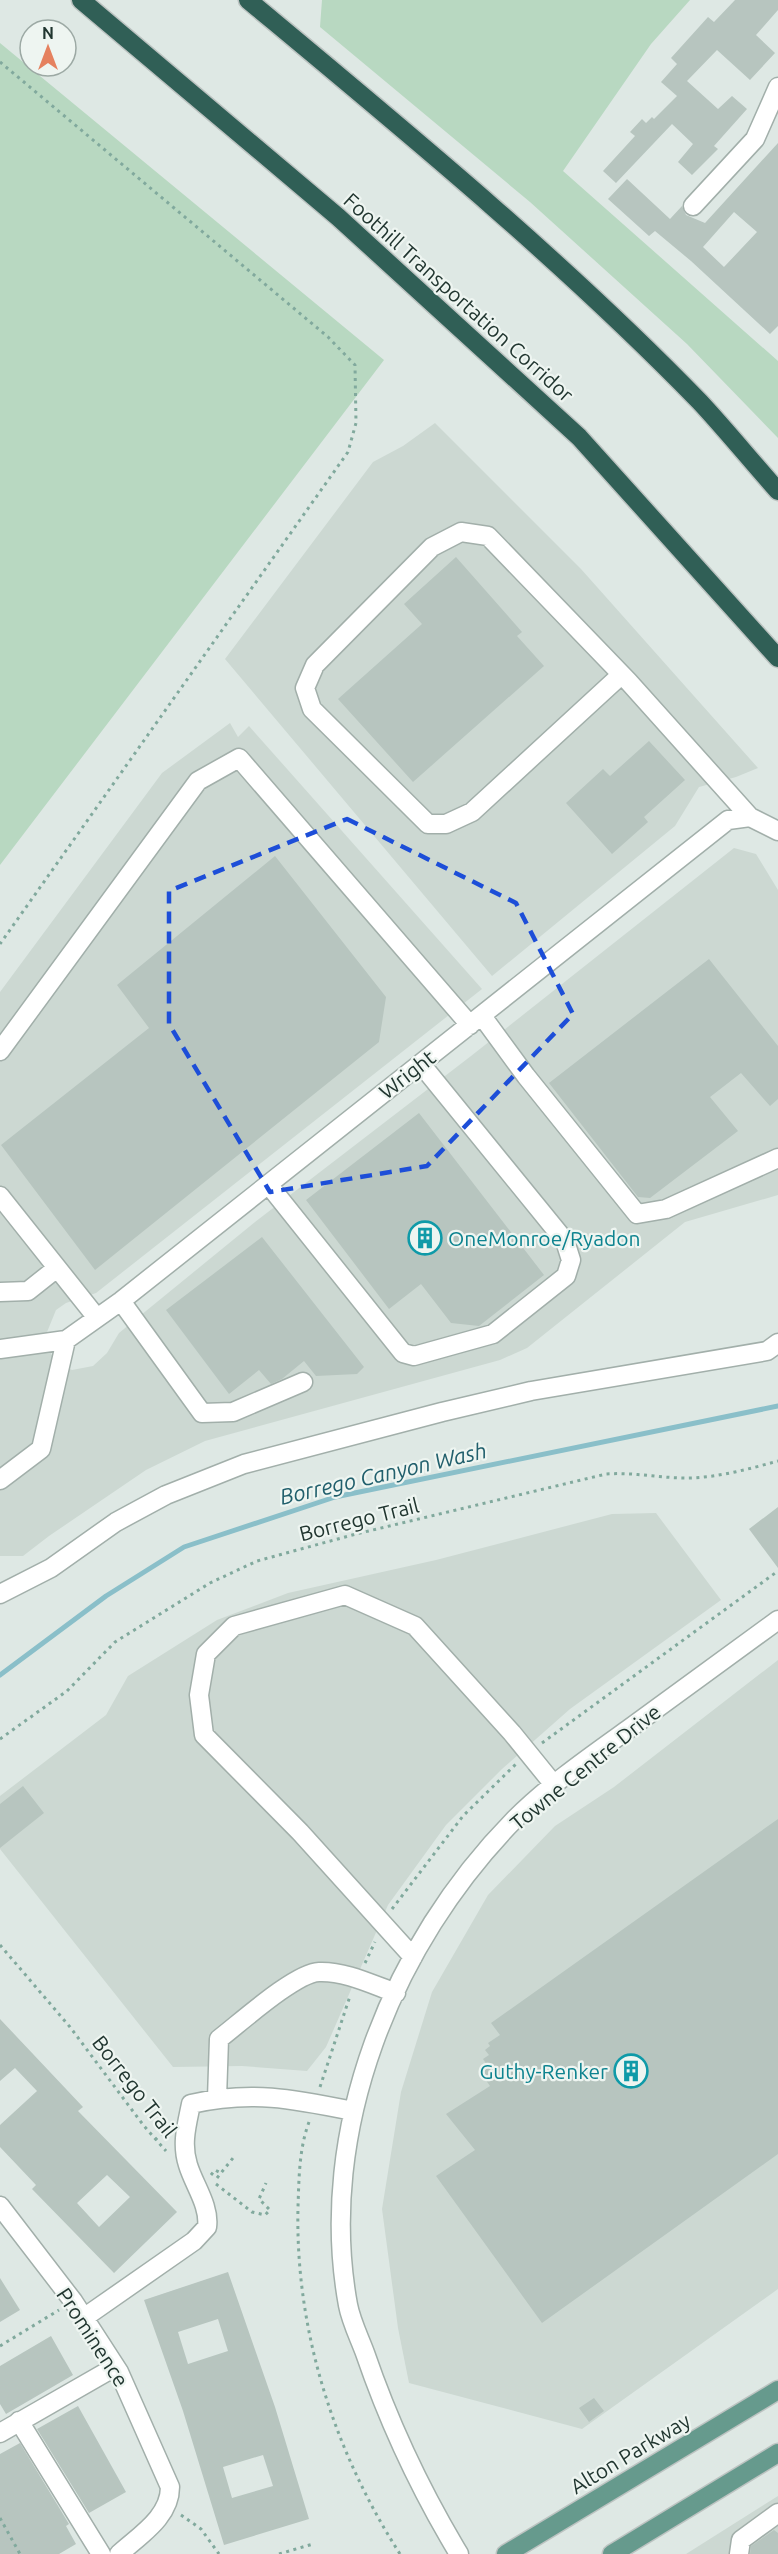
<svg xmlns="http://www.w3.org/2000/svg" width="778" height="2554" font-family="Ubuntu,sans-serif">
  <rect width="100%" height="100%" fill="#dee8e4"/>
  <path fill="#ccd8d2" d="M435,423L581,569L758,768L736,777L699,787L675,826L492,976L225,659L373,462L403,446Z
    M230,723L238,737L249,726L482,989L96,1293L66,1303L56,1310L45,1337L47,1347L56,1362L72,1370L93,1366L107,1353L119,1333L255,1222L471,1056L734,848L756,854L778,890V1195L685,1222L527,1348L500,1360L205,1441L146,1470L49,1536L23,1556H0V992L162,773Z
    M656,1513L721,1600L570,1709L502,1769L446,1825L388,1905L326,2047L307,2071L242,2066L173,2067L0,1849V1796L106,1715L128,1676L217,1620L288,1593L436,1560L612,1514Z
    M778,1660V2289L582,2429L409,2383L398,2328L382,2209L401,2092L432,1992L488,1895L555,1826L614,1787Z
    M778,2496V2554H686Z"/>
  <path fill="#b8d8c1" d="M322,0H690L651,44L563,171L778,361V438L687,344L530,202L320,27Z
    M0,43L384,360L0,865Z"/>
  <g fill="none" stroke-linecap="round" stroke-linejoin="round">
    <path stroke="#8abfc9" stroke-width="5" d="M0,1675L106,1596L184,1547L335,1497L778,1406"/>
  </g>
  <path fill="#b7c5bf" fill-rule="evenodd" d="M735,0H778V10L756,35L775,53L750,80L717,50L687,81L718,109L732,96L747,109L714,146L718,149L692,175L678,162L693,144L672,124L616,183L603,171L635,136L630,132L642,119L646,123L652,117L654,119L677,96L661,82L677,64L671,58L708,17L714,22Z
    M778,143V326L770,334L691,261L655,231L649,236L608,199L627,179L670,219L682,206L686,215L705,223ZM734,212L757,232L724,267L703,247Z
    M456,557L522,632L517,636L544,666L413,782L338,699L422,624L404,604Z
    M649,741L685,780L644,817L648,822L612,854L566,803L603,769L610,776Z
    M275,856L386,997L379,1042L95,1270L1,1145L149,1028L117,985Z
    M709,959L778,1046V1099L770,1106L741,1073L710,1097L738,1131L650,1198L638,1197L549,1083Z
    M419,1113L544,1275L479,1326L451,1323L421,1284L389,1309L306,1200Z
    M262,1237L364,1367L357,1374L316,1376L304,1361L282,1379L271,1384L259,1370L229,1394L166,1310Z
    M778,1507V1568L749,1529Z
    M23,1786L44,1813L0,1848V1804Z
    M778,1819V2154L542,2323L436,2176L475,2150L446,2114L490,2086L483,2076L485,2074L482,2068L487,2065L483,2059L489,2055L485,2050L490,2046L488,2043L500,2035L491,2023Z
    M0,2019L83,2107L78,2111L177,2212L114,2273L32,2189L36,2185L0,2147V2125L37,2091L15,2068L0,2081ZM107,2175L130,2197L99,2227L77,2203Z
    M228,2272L275,2407L309,2519L224,2545L183,2411L144,2300ZM218,2319L228,2351L188,2364L178,2332ZM263,2455L273,2486L232,2498L223,2467Z
    M0,2278L20,2310L0,2322Z
    M51,2336L73,2375L6,2414L0,2404V2366Z
    M594,2398L604,2411L589,2422L579,2408Z
    M78,2406L126,2492L89,2513L37,2429Z
    M20,2443L69,2524L66,2526L76,2544L59,2554H0V2454Z
    M774,2530L778,2533V2554H750L751,2546Z"/>
  <g fill="none" stroke-linecap="round" stroke-linejoin="round">
    <defs>
      <path id="minor" d="M693,206L755,139L778,87
        M621,675L472,812L446,824H428L312,709L305,688L315,665L432,547L461,532L488,536L628,681L750,817L778,831
        M482,1016L526,1076L637,1214L666,1209L778,1158
        M0,1051L198,781L239,758L470,1025
        M268,1184L403,1353L414,1356L493,1334L566,1276L571,1260L565,1241L421,1064
        M0,1196L97,1318
        M0,1292L28,1291L57,1268
        M121,1301L202,1413L233,1412L303,1382
        M0,1349L66,1340L121,1301L728,820L750,817
        M0,1480L41,1449L66,1340
        M0,1594L51,1568L116,1522L166,1495L244,1464L442,1412L531,1391L767,1351L778,1343
        M413,1957L300,1832L204,1735L199,1695L206,1654L234,1626L345,1595L415,1626L512,1733L555,1786
        M217,2098L219,2039C240,2023 295,1973 319,1972C345,1971 371,1984 396,1993
        M0,2206L73,2301L119,2372L170,2487C170,2517 140,2535 119,2554
        M85,2317L194,2241L207,2227C210,2206 194,2185 188,2165C181,2144 187,2124 191,2104C251,2090 294,2099 353,2111
        M19,2421L101,2554
        M0,2433L115,2367
        M459,2554C421,2491 389,2423 365,2353C359,2337 351,2321 348,2305C316,2131 393,1943 514,1820C549,1785 591,1756 630,1728C679,1692 729,1656 778,1620
        M739,2554L741,2540L778,2513"/>
      <path id="major" d="M506,2554L778,2390
        M612,2554L778,2453"/>
      <path id="highway" d="M81,0L338,217L579,437L778,658
        M248,0C403,129 560,258 700,402C727,431 752,462 778,491"/>
    </defs>
    <use href="#minor" stroke="#a2afaa" stroke-width="21"/>
    <use href="#major" stroke="#bcc3c1" stroke-width="21"/>
    <use href="#highway" stroke="#bcc3c1" stroke-width="21"/>
    <path stroke="#81a99d" stroke-width="3" stroke-dasharray="3 4.5" stroke-linecap="butt" d="M0,62L328,337L355,365L356,423L348,452L0,944
      M0,1739L67,1691L115,1642L210,1583L257,1561L356,1534L606,1474C633,1472 659,1478 686,1478C716,1478 749,1469 778,1461
      M542,1743L778,1571
      M392,1909L463,1816L516,1764
      M0,1945L70,2027L144,2126L166,2151
      M365,1963L375,1942
      M320,2087L350,1996
      M309,2122C299,2149 299,2178 298,2207C295,2330 334,2451 400,2554
      M155,2140L167,2129
      M211,2175L215,2170L221,2173
      M217,2178L233,2158
      M216,2184L252,2212L265,2215L270,2210L259,2199L266,2183
      M0,2346L59,2310
      M181,2515L201,2529L219,2554
      M0,2518L20,2554
      M279,2554L313,2544"/>
    <use href="#minor" stroke="#fff" stroke-width="18"/>
    <use href="#major" stroke="#669a8d" stroke-width="18"/>
    <use href="#highway" stroke="#305f56" stroke-width="18"/>
  </g>
  <path fill="none" stroke="#1d4ed8" stroke-width="4.5" stroke-dasharray="12 8" stroke-linejoin="round" d="M347,819L516,903L573,1014L427,1166L270,1192L169,1024V891Z"/>
  <defs>
    <symbol id="building-ring" viewBox="-11 -11 22 22"><circle r="9.5" fill="#eef5f1" stroke="#0f9aa8" stroke-width="1.5"/><path d="M-4-6H4V6H1V3H-1V6H-4ZM-2.5-4.3h1.7v1.8h-1.7ZM.8-4.3h1.7v1.8H.8ZM-2.5-1h1.7V.8h-1.7ZM.8-1h1.7V.8H.8Z" fill="#0f9aa8"/></symbol>
  </defs>
  <g fill-rule="evenodd">
    <use href="#building-ring" x="406" y="1219" width="38" height="38"/>
    <use href="#building-ring" x="612" y="2052" width="38" height="38"/>
  </g>
  <g text-anchor="middle" dominant-baseline="central" stroke-width="4.5" stroke-linejoin="round" paint-order="stroke">
    <g font-size="21" fill="#213630" stroke="#eef5f1">
      <text transform="translate(459 297) rotate(42)">Foothill Transportation Corridor</text>
      <text transform="translate(407 1074) rotate(-38)">Wright</text>
      <text transform="translate(359 1519) rotate(-14)">Borrego Trail</text>
      <text transform="translate(585 1767) rotate(-39)">Towne Centre Drive</text>
      <text transform="translate(135 2086) rotate(52)">Borrego Trail</text>
      <text transform="translate(93 2337) rotate(57)">Prominence</text>
      <text transform="translate(630 2453) rotate(-31)">Alton Parkway</text>
    </g>
    <g font-size="21" fill="#0d838f" stroke="#eef5f1" text-anchor="start">
      <text x="448" y="1238">OneMonroe/Ryadon</text>
      <text x="608" y="2071" text-anchor="end">Guthy-Renker</text>
    </g>
    <g font-size="22" font-style="italic" fill="#215f6c" stroke="#eef5f1">
      <text transform="translate(383 1473) rotate(-13)">Borrego Canyon Wash</text>
    </g>
  </g>
  <g transform="translate(48 48)"><circle r="28" fill="#eef5f1" stroke="#9ca9a4" stroke-width="1.5"/>
  <path d="M0-4.5L10 22L0 15L-10 22Z" fill="#e5815f"/>
  <text y="-9" font-size="16" font-weight="bold" text-anchor="middle" fill="#213630">N</text>
  </g>
</svg>
